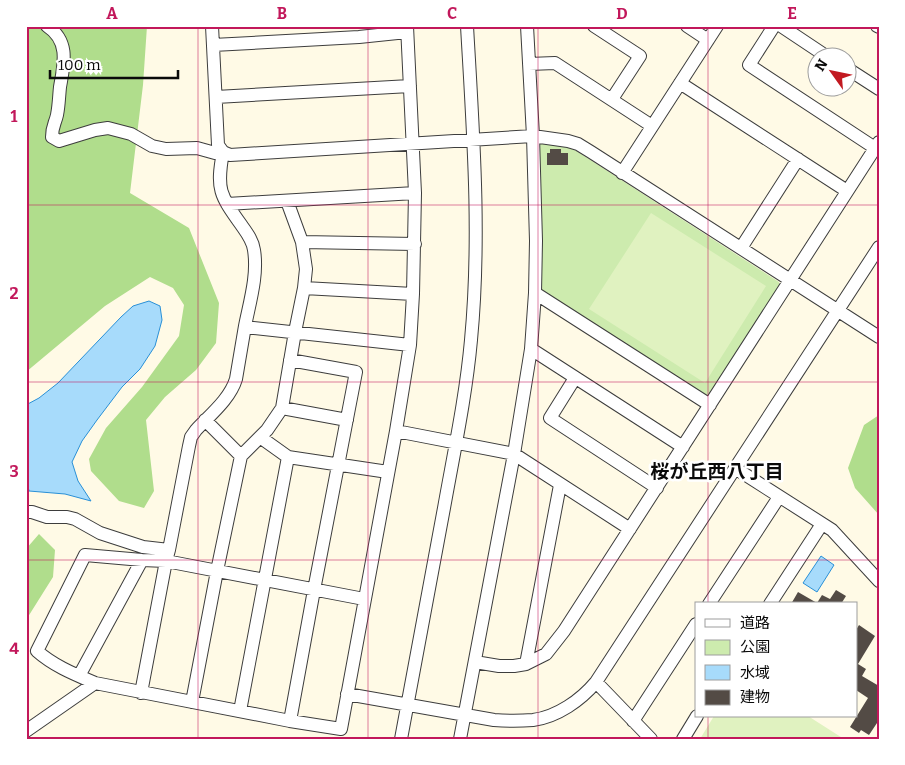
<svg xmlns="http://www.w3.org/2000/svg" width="905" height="765" font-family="Bitter,'Noto Sans JP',serif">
  <rect width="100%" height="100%" fill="#fffae6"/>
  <path fill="#cdebae" d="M540,143H556L575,150L779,282L780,290L712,396L704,397L542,294L540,288L539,149Z"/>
  <path fill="#b0dd8c" d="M26,26H147L143,85L130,193L189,228L219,303L216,343L196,370L165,397L146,420L154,491L144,508L119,501L91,471L89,459L106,428L142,387L179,336L184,305L173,288L150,277L105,306L26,372Z
    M879,415V515L855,488L848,468L864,425Z
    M39,534L55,550L53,577L26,620V549Z"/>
  <path fill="#e0f2c0" d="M651,213L766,286L705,383L589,309Z
    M714,716H808L844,739H700Z"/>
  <path fill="#a7dbfb" stroke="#2990d7" d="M149,301L160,306L162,320L155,346L140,369L122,387L97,420L82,441L72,462L78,481L91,501L65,494L29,491L26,477V405L39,398L58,383L121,317L133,306Z
    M821,556L834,565L817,592L803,583Z"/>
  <path fill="#534b45" d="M550,149H561V153H568V165H547V153H550Z
    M836,590L846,596L841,604H791L798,592L817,603L822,595L830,599Z
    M859,625L875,636L858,664L866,669L862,676L879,686V720L869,735L861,730L859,733L850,727L868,698L856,690V630Z"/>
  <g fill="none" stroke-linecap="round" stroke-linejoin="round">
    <defs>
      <path id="minor" d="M47,26C70,41 64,64 60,87C59,96 59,105 57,115C55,124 52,126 52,137L59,141L95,130L108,128L131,134L152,146L166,149L197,148L215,153L223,152
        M212,26L218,145L223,152L230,155L533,136L568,141L578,144L591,152L879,337
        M594,26L640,56L612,99
        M687,26L708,40
        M774,26L749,65L875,148
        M781,26L829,58
        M877,26L879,27
        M213,45L359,37L407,32
        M529,64L555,63L652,126
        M848,69L879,89
        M680,83L847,191
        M216,97L410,86
        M622,173L717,26
        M227,204L415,193
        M302,242L415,244
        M741,248L798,159
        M304,288L413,294
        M535,293L710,405
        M245,327L410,345
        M531,349L683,447
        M575,378L550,418L657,488
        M282,408L347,420
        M205,420L241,456
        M396,431L514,454L630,529
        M260,437L288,457L388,472
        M735,468L832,530L879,581
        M26,512H32L47,517H67L75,519L100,533L143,547L169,550
        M364,599L166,561L142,560L85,555L37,651C54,666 74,674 95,683L290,721L341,729L396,431L410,345L413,294L415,193L407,26
        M709,604L779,497
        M770,604L822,524
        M475,662L499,666H514L526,664L546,654L564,631L879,142
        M526,664L560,485
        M79,676L142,560
        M596,682L651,739
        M141,693L166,561L169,550L189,446L191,437L196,430C210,415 230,399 236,379C239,362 242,344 245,326C250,301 258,275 254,250C253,241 247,233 242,226C220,195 216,190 223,152
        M347,694L494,720C507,721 520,721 533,720C557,717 581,700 596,682L879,247
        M192,702L217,571L241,456L267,430L282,408L295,332L304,288L306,269L302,242L287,201
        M240,711L288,457
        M290,721L314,590L356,372L290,360
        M633,721L696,624
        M26,731L95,683
        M401,739C416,662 430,585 444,508C454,452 466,396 471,340C481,235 473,131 467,26
        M460,739L514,454L531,349L535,293L536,241L533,136L527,26
        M683,739L697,716"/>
    </defs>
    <use href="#minor" stroke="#3d3d3d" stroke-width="14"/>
    <use href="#minor" stroke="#fff" stroke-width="12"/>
  </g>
  <path fill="none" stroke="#c2185b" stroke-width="1" stroke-opacity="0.55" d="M198,26V739M368,26V739M538,26V739M708,26V604M26,205H879M26,382H879M26,560H879M708,716V739"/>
  <g text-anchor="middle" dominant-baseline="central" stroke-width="5" stroke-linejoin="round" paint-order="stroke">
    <g font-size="19" font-weight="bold" fill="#0a0a0a" stroke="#fff">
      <text x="717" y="471">桜が丘西八丁目</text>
    </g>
  </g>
  <rect width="905" height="765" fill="none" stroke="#ffffff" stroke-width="55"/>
  <rect x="695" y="602" width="162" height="115" fill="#ffffff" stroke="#9d9d9d"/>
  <rect x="705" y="619" width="25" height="8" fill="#ffffff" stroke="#9d9d9d"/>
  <text x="740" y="628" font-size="15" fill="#0a0a0a">道路</text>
  <rect x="705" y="640" width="25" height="15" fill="#cdebae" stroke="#9d9d9d"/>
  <text x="740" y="652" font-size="15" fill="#0a0a0a">公園</text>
  <rect x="705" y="665" width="25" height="15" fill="#a7dbfb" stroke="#9d9d9d"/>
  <text x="740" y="678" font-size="15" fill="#0a0a0a">水域</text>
  <rect x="705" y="690" width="25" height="15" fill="#534b45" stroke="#9d9d9d"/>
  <text x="740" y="702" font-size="15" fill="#0a0a0a">建物</text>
  <g transform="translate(832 72) rotate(303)"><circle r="24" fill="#ffffff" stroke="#9d9d9d"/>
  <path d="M0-4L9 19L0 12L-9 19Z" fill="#c21920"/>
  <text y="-8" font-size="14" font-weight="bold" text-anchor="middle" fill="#0a0a0a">N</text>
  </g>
  <path d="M50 70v8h128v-8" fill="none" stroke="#0a0a0a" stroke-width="2.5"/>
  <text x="58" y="70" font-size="15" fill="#0a0a0a" stroke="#ffffff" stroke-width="4" paint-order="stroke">100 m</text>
  <rect x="28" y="28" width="850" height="710" fill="none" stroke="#c2185b" stroke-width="2"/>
  <g font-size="16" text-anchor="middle" font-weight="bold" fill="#c2185b">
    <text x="112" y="19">A</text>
    <text x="282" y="19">B</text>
    <text x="452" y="19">C</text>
    <text x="622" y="19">D</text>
    <text x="792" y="19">E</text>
    <text x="14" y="122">1</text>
    <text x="14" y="299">2</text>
    <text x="14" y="477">3</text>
    <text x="14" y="654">4</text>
  </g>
</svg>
